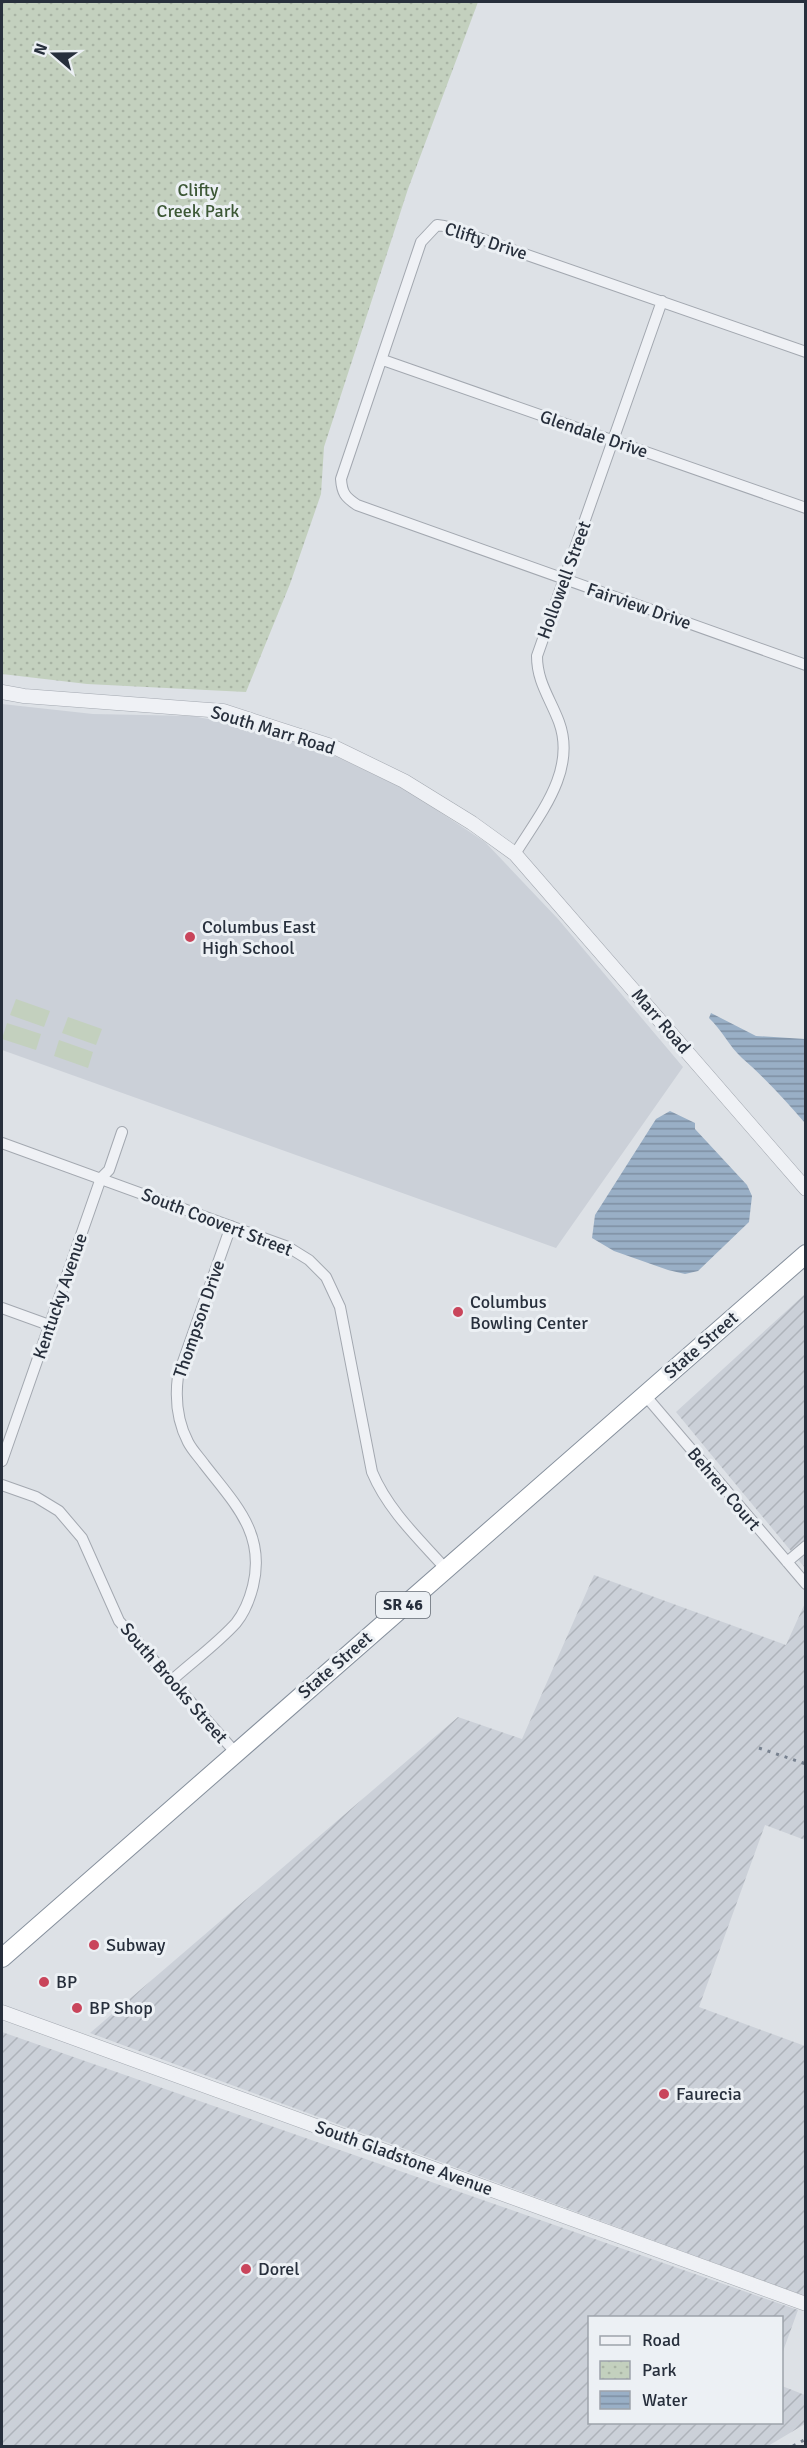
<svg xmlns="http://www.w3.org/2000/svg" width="807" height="2448" font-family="Signika,sans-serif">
  <defs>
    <pattern id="industrial-furrows" width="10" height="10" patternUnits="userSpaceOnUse" patternTransform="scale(1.5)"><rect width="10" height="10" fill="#cbd0d8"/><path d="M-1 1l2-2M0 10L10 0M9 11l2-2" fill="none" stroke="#aeb3ba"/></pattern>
    <pattern id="park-dots" width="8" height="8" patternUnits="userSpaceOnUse" patternTransform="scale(1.5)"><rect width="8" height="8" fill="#c3d0be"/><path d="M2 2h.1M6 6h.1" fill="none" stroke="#a8b3a4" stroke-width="1.8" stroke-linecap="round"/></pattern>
    <pattern id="water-rules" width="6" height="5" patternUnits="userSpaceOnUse" patternTransform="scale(1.5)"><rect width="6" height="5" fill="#99afc6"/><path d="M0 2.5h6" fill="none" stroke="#7d8fa2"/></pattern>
  </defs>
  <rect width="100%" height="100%" fill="#dde1e6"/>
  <path fill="#cbd0d8" d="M2,704L93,714L192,716L246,726L318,748L405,789L485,842L558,919L683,1067L556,1248L2,1050Z"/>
  <path fill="url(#industrial-furrows)" d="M805,1294V1568L676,1412Z
    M594,1575L786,1645L805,1603V1840L765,1825L699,2007L805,2046V2296L90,2033L458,1717L522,1739Z
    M2,2032L798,2310L782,2354V2318H590V2422H782V2386L805,2395V2424L768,2446H2Z"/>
  <path fill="#c3d0be" d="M16,999L50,1011L44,1027L10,1015Z
    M68,1017L102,1029L96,1045L62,1033Z
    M7,1023L41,1034L36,1050L2,1039Z
    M59,1040L93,1052L88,1068L54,1056Z"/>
  <path fill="url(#park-dots)" d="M2,2H478L408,189L324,447L321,494L290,584L246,692L87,684L2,674Z"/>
  <path fill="url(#water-rules)" d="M711,1013L756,1036L805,1039V1123C785,1100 765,1078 742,1058C729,1046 722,1030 709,1018Z
    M670,1111L695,1123V1129L747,1185L752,1196L749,1222L698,1271L685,1274L668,1270L614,1251L592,1238L595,1215L656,1119Z"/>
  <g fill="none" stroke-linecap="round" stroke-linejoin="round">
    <defs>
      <path id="minor" d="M806,352L444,226L437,225L421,242L341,479C342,493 345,497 357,505L806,665
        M383,360L806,508
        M515,854C539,815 577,771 559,722C550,698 537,682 537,656L662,301
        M2,1143L288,1247L309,1260L326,1277L340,1307L372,1472C388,1510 418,1538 445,1568
        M2,1308L49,1325
        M644,1394L806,1584
        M2,1461L101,1178L109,1170L122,1132
        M2,1485L36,1497L59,1511L82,1538L119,1621L235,1752
        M787,1562L806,1546
        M171,1681C192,1662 217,1644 236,1623C244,1613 250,1598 253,1586C266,1533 234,1503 204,1464C199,1457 192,1450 188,1442C177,1421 175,1399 178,1376L231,1226"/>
      <path id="tertiary" d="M2,692L24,696L223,711L334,747L404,781L472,823L515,854L806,1189
        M2,2012L806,2304"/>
      <path id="trunk" d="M2,1958L806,1254"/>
    </defs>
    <use href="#minor" stroke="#a3a8b0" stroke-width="12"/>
    <use href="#tertiary" stroke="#a3a8b0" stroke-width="15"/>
    <use href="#trunk" stroke="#858f9c" stroke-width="20"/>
    <use href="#minor" stroke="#eff1f5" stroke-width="10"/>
    <use href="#tertiary" stroke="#eff1f5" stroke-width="14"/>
    <use href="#trunk" stroke="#fff" stroke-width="18"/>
    <path stroke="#77818f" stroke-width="3" stroke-dasharray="3 6" stroke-linecap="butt" d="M759,1748L806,1764
      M793,2446L806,2439"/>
  </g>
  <g fill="#c9455b" stroke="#ecf0f4" stroke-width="2">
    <circle cx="190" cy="937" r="6"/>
    <circle cx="458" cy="1312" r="6"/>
    <circle cx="94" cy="1945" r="6"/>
    <circle cx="44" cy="1982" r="6"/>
    <circle cx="77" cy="2008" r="6"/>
    <circle cx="664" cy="2094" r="6"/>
    <circle cx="246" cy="2269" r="6"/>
  </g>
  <g text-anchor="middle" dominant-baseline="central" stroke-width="6" stroke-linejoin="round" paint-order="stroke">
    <rect fill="#ecf0f4" stroke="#626973" stroke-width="1.5" x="376" y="1592" width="54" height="26" rx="4.5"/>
    <g font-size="16" font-weight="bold" fill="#272f3c">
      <text x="403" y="1605">SR 46</text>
    </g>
    <g font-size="18" fill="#3c5735" stroke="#ecf0f4">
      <text x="198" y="190">Clifty<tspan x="198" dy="21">Creek Park</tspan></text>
    </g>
    <g font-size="18" fill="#272f3c" stroke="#ecf0f4">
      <text transform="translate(486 241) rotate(18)">Clifty Drive</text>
      <text transform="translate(594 434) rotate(19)">Glendale Drive</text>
      <text transform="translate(564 580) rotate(-70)">Hollowell Street</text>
      <text transform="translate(639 606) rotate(19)">Fairview Drive</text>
      <text transform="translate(273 730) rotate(17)">South Marr Road</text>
      <text transform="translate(661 1021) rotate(49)">Marr Road</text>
      <text transform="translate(217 1222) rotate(21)">South Coovert Street</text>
      <text transform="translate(60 1296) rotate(-71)">Kentucky Avenue</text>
      <text transform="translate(199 1319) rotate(-71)">Thompson Drive</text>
      <text transform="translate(701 1345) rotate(-41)">State Street</text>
      <text transform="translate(724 1489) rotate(50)">Behren Court</text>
      <text transform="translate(335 1665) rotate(-41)">State Street</text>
      <text transform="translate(174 1683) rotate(49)">South Brooks Street</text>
      <text transform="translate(404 2158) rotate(20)">South Gladstone Avenue</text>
    </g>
    <g font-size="18" fill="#272f3c" stroke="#ecf0f4" text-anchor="start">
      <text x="202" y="927">Columbus East<tspan x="202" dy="21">High School</tspan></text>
      <text x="470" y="1302">Columbus<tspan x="470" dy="21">Bowling Center</tspan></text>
      <text x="106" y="1945">Subway</text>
      <text x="56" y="1982">BP</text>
      <text x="89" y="2008">BP Shop</text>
      <text x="676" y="2094">Faurecia</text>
      <text x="258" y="2269">Dorel</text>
    </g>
  </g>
  <rect width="807" height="2448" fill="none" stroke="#272f3c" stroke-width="6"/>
  <rect x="588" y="2316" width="195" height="108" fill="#ecf0f4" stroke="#9da3aa" stroke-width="1.5"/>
  <rect x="600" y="2336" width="30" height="9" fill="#eff1f5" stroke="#9da3aa" stroke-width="1.5"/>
  <text x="642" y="2346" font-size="18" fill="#272f3c">Road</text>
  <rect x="600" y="2361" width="30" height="18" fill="url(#park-dots)" stroke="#9da3aa" stroke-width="1.5"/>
  <text x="642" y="2376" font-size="18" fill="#272f3c">Park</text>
  <rect x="600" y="2391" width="30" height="18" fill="url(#water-rules)" stroke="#9da3aa" stroke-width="1.5"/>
  <text x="642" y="2406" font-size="18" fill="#272f3c">Water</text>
  <g transform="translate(54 54) rotate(290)" stroke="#ecf0f4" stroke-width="4.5" paint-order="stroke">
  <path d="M0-4.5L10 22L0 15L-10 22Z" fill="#272f3c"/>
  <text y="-9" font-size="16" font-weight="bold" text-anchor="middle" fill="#272f3c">N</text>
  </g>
</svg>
